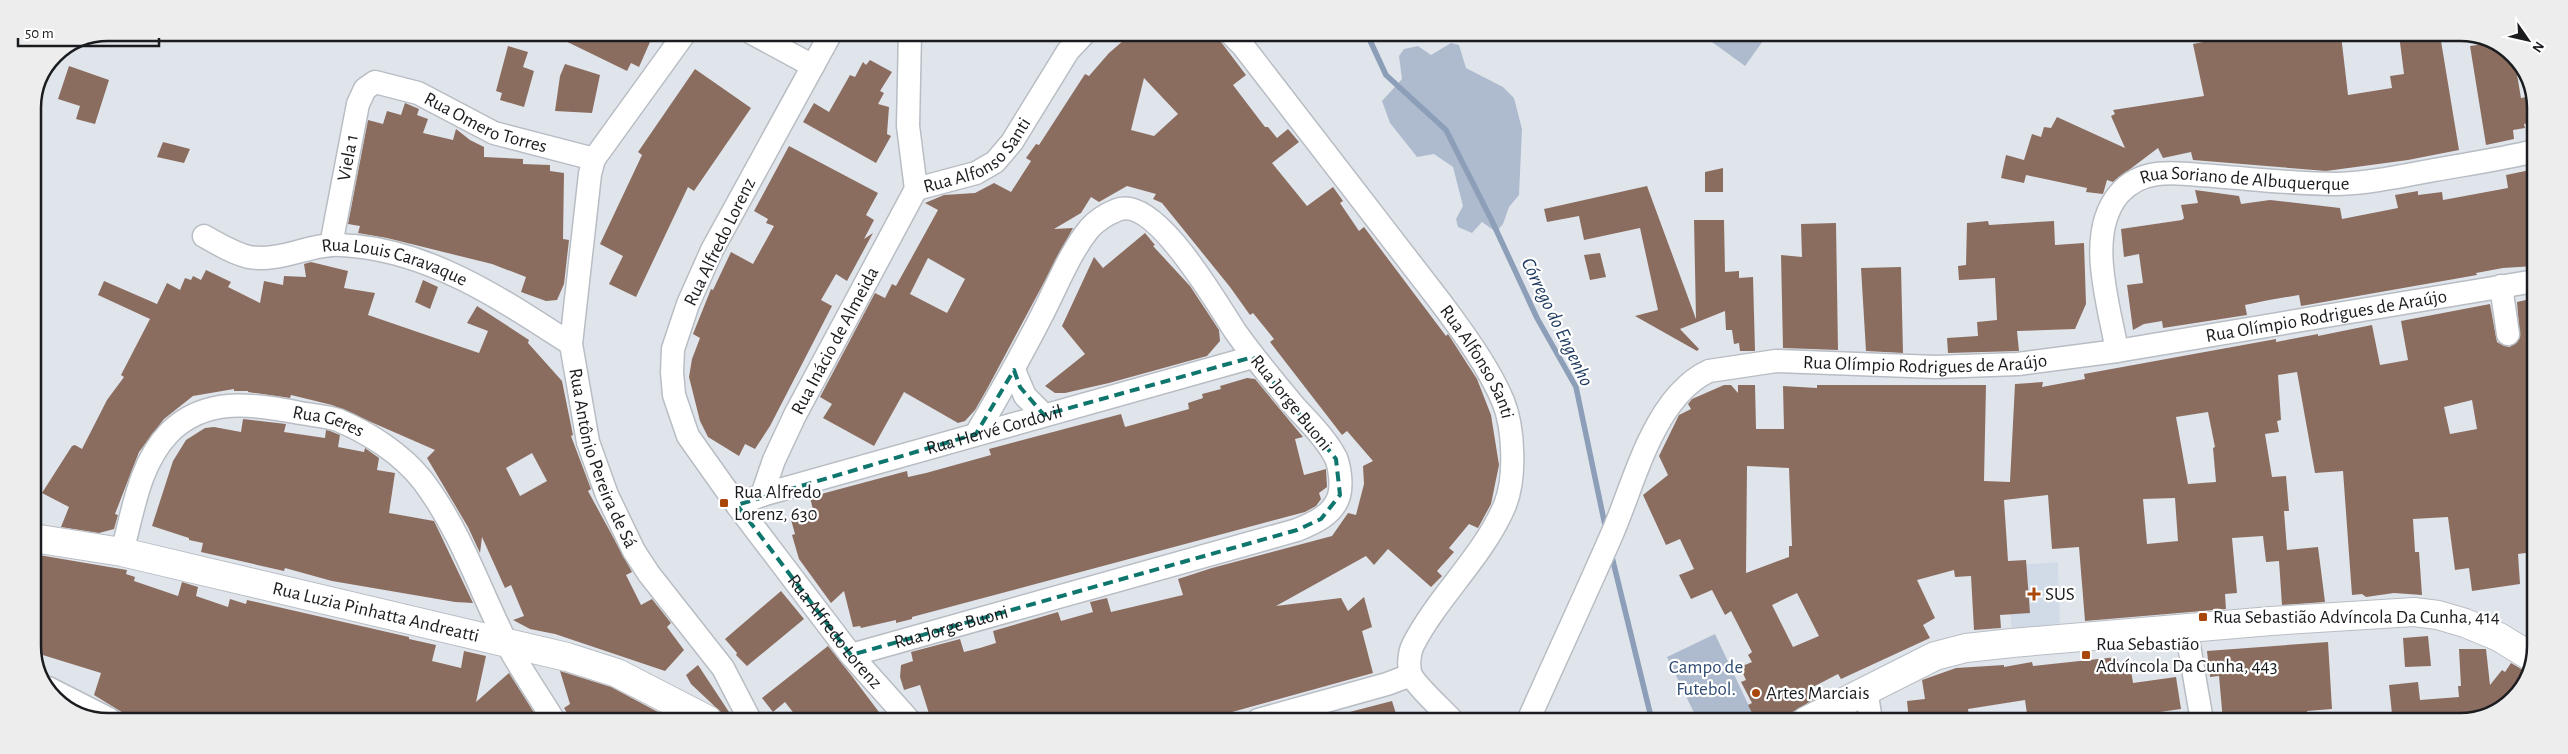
<svg xmlns="http://www.w3.org/2000/svg" width="2568" height="754" font-family="'Alegreya Sans',sans-serif">
  <rect width="100%" height="100%" fill="#e0e5ec"/>
  <path fill="#d1dbe8" d="M2058,562L2060,623L2012,632L2006,566Z"/>
  <path fill="#aebbce" d="M1701,34H1768L1745,66Z
    M1451,43L1459,45L1466,68L1503,87L1514,98L1522,129L1519,195L1509,207L1503,224L1496,232L1482,222L1472,233L1458,227L1456,219L1463,206L1453,167L1434,154L1417,157L1390,123L1382,101L1402,79L1399,56L1404,49L1418,46L1431,55Z
    M1715,634L1756,721H1698L1667,657Z"/>
  <g fill="none" stroke-linecap="round" stroke-linejoin="round">
    <path stroke="#8c9eb8" stroke-width="5.5" d="M1367,34L1386,75L1446,130L1492,221L1537,318L1576,387L1606,530
      M1611,553L1652,721"/>
  </g>
  <path fill="#8b6d60" fill-rule="evenodd" d="M549,33H654L639,67L631,63L627,71Z
    M1131,34H1212L1221,42L1246,75L1233,85L1265,127H1268L1277,138L1288,129L1299,142L1272,163L1307,206L1333,187L1343,201L1340,203L1359,231L1364,227L1446,336L1448,334L1477,379L1491,415L1499,465L1491,504L1478,528L1469,524L1449,548L1454,552L1437,571L1442,576L1431,587L1388,549L1374,565L1366,556L1276,606L1341,598L1348,611L1364,597L1372,627L1362,631L1373,673L1203,720H950L949,715L931,720L920,685L904,690L900,677L901,665L913,661L911,652L960,639L964,652L980,648L996,643L993,631L1058,612L1061,621L1093,612L1090,602L1107,598L1111,612L1183,595L1178,579L1212,568L1332,536L1348,513L1356,515L1364,484L1363,466L1373,461L1347,431L1342,435L1270,342L1274,339L1253,313L1250,315L1230,287L1162,203L1153,199L1156,194L1127,186L1099,202L1091,197L1081,213L1054,229L1073,228L987,389L975,410L965,421L958,423L904,392L874,446L823,418L832,404L820,397L875,293L885,298L892,284L896,286L938,210L925,203L944,195L975,193L994,183L1011,192L1031,161L1026,158L1036,144L1039,145L1085,74L1089,76L1109,53ZM1144,78L1178,114L1154,136L1131,130ZM928,258L965,279L947,313L910,294Z
    M2238,35H2341L2348,95L2392,88L2390,76L2404,74L2399,35H2440L2459,150L2408,160L2326,171L2193,160L2191,152L2163,158L2158,148L2113,182L2107,180L2103,194L2086,192L2087,188L2026,175L2024,183L2001,178L2006,155L2024,160L2032,134L2041,137L2044,127L2051,128L2057,117L2125,148L2111,116L2115,114L2113,110L2204,96L2193,44Z
    M2491,43L2514,57L2521,98L2532,96L2535,122L2524,124L2525,128L2513,130L2514,139L2486,145L2470,46Z
    M508,46L528,52L523,67L534,71L524,107L500,100L502,93L496,91Z
    M870,60L892,72L880,91L884,93L878,104L889,107L887,134L891,136L876,163L803,122L814,103L829,112L850,75L855,77L863,62L866,65Z
    M565,64L600,75L592,113L555,111L560,76Z
    M69,66L109,80L95,124L76,119L80,106L58,99Z
    M695,69L751,108L694,191L688,187L636,297L609,284L623,256L600,244L642,155L638,152Z
    M405,103L419,109L417,115L428,119L423,133L453,140L456,129L470,140L484,147V157L523,159V164L550,165V171L564,173L563,239L569,240L564,284L557,300L546,301L521,292L526,277L492,264L387,238L358,233L360,226L348,224L368,120L383,124L387,111L401,115Z
    M163,142L190,149L184,163L157,157Z
    M789,146L878,193L866,215L874,220L864,239L873,233L847,281L836,274L821,300L832,306L770,426L755,449L745,444L739,456L708,437L700,421L689,377L692,359L700,338L693,334L711,289L713,290L731,252L753,264L774,226L766,223L768,219L754,211Z
    M1723,168V192H1705V172Z
    M2535,169V266L2503,268L2476,273L2477,275L2301,306L2299,295L2269,300L2245,305L2247,315L2163,328L2162,321L2144,324L2133,330L2127,285L2143,283L2139,254L2124,257L2121,229L2182,220L2184,218L2181,205L2198,203L2195,190L2239,196L2241,204L2270,200L2340,208L2342,219L2398,208L2395,195L2418,191V195L2442,192L2443,200L2508,188L2506,175Z
    M1647,186L1696,319L1694,220H1724L1725,272L1739,271V278L1753,277L1755,351H1740L1739,343L1734,344L1732,330H1726L1725,311L1680,329L1699,349L1697,351L1635,316L1658,310L1640,228L1584,240L1579,216L1547,222L1544,209Z
    M1988,221L1989,225L2054,221L2055,245L2084,243L2086,304L2075,329L2017,331L2019,351L1948,353L1947,338L1978,336L1977,322L1997,320L1995,278L1959,280L1958,266L1966,265L1967,223Z
    M1836,223L1838,350L1783,348L1781,255L1802,257L1801,224Z
    M1145,233L1155,245L1153,246L1190,286L1219,330L1220,341L1207,356L1109,383L1065,393H1055L1045,386L1085,354L1062,326L1094,257L1103,268Z
    M1600,253L1606,277L1590,280L1584,255Z
    M311,262L348,271L344,288L375,293L368,315L479,353L488,331L467,323L477,306L529,340L528,343L562,381L573,435L571,436L591,489L588,491L632,572L626,575L641,605L652,599L671,623L667,627L684,650L665,671L555,634L530,629L513,620L524,616L511,585L505,588L482,537L480,553L468,527L427,458L435,450L332,405L291,395L290,398L248,392V391H234V389L193,396L164,419L139,452L115,514L118,515L114,529L99,533L61,527L69,507L42,493L72,446L75,445L82,449L107,400L124,377L121,375L150,319L98,295L104,281L157,304L167,283L180,290L185,278L191,280L193,276L201,280L206,270L231,282L228,287L260,303L264,281L283,285L284,276L306,277L304,264ZM532,453L547,481L520,496L506,468Z
    M1901,267L1903,353L1866,351L1861,268Z
    M423,280L438,287L430,309L415,302Z
    M2535,298L2534,314L2528,315L2534,349L2533,552L2518,554L2520,584L2472,591L2469,568L2455,570L2448,517L2413,519L2415,552H2419L2422,595L2394,593L2366,597L2362,594L2352,595L2343,471L2315,473L2297,372L2278,375L2281,420L2277,421L2279,432L2265,434L2272,477L2286,476L2289,511H2284L2287,550L2318,547L2325,602L2282,605L2279,561L2266,562L2263,536L2232,538L2237,593L2225,594L2226,609L2085,621L2079,547L2052,549L2048,495L2004,500L2008,561L2026,560L2030,613L2000,615L2001,628L1974,630L1971,576L1955,577L1954,570L1917,580L1935,618L1923,625L1930,638L1841,679L1838,674L1813,687L1818,697L1777,721H1756L1748,705L1752,703L1741,682L1746,680L1740,667L1752,662L1748,655L1752,652L1731,611L1725,615L1712,590L1691,599L1679,575L1694,569L1680,539L1666,545L1643,495L1668,475L1659,456L1679,415L1691,409L1688,404L1692,399L1724,385H1731L1738,393V385H1755L1756,429H1784L1783,386L1817,388V385H1986L1984,481L2010,482L2015,384L2043,382L2042,387L2085,379L2084,374L2276,339V342L2318,334V336L2372,325L2380,365L2408,360L2401,321L2490,304L2497,342L2504,346L2510,347L2520,338L2517,302ZM2472,400L2477,429L2450,434L2444,407ZM2208,412L2215,447L2213,448L2216,482L2188,484L2176,417ZM1747,466L1789,468L1792,546H1789V557L1746,573ZM2175,498L2178,541L2147,544L2143,499ZM1797,593L1819,636L1793,647L1772,605Z
    M1247,378L1255,379L1303,437L1295,439L1304,475L1326,469L1327,487L1319,493L1321,499L1316,506L1305,512L912,617V619L896,623V620L861,628L860,626L853,627L844,591L831,603L799,559L792,535L795,534L790,516L813,510L810,497L907,471L908,477L926,473L991,455L989,449L1121,414L1125,427L1189,409L1188,403L1203,398L1202,394L1221,389L1220,386Z
    M243,419L286,424L284,432L325,438L326,430L330,431L340,435L338,447L364,452L365,448L379,458L377,470L395,473L389,513L434,521L473,603L455,602L332,581L285,568L284,571L201,552L203,543L189,540V538L152,526L173,461L186,440L205,428L214,427L241,432Z
    M33,554L127,570L126,574L135,577L134,581L178,596L182,582L198,587L196,596L228,607L230,599L246,604L247,600L409,637V639L436,645L432,661L461,668L464,651L486,656L476,702L509,673L538,719H133L94,695L101,673L33,652Z
    M781,591L804,619L747,666L736,655L737,653L725,639Z
    M2428,636L2431,666L2405,667L2403,638Z
    M2328,642L2332,709L2307,711L2308,721H2223L2219,676L2210,677L2207,651Z
    M828,646L851,675L885,720H828L823,714L815,720H799L785,702L773,712L762,698Z
    M2459,649H2486L2490,685L2502,670L2505,672L2511,663L2528,673L2506,706L2460,722L2410,721L2409,712L2392,714L2389,685L2418,682L2420,700L2459,697L2458,686H2461Z
    M2117,657L2119,671L2131,670L2133,683L2176,677L2181,709L2153,713L2154,721H2041L2040,712L2027,714L2025,700L1968,709L1970,721H1909L1907,701L1925,699L1922,680L1956,668L2004,665V667L2032,662L2033,666Z
    M698,665L729,712L725,716L691,684L686,675Z
    M560,671L611,687L673,720H571L564,708L570,704Z
    M1392,701L1398,720H1339L1338,715Z"/>
  <g fill="none" stroke-linecap="round" stroke-linejoin="round">
    <defs>
      <g id="minor">
        <path id="s1" d="M685,33L594,159L590,174L571,344L588,442L607,495L634,551L649,574L723,668L750,720"/>
        <path d="M752,33L813,66"/>
        <path id="s2" d="M831,33L712,250L688,304L673,349L672,372L674,395L688,436L737,505L851,655L909,720"/>
        <path id="s3" d="M910,33L908,126L916,189L976,173L995,162L1012,142L1068,51L1084,34"/>
        <path id="s4" d="M1231,34L1243,46L1442,304C1464,334 1488,366 1503,401C1514,428 1516,478 1505,505C1483,557 1438,596 1413,645C1409,653 1408,667 1411,675C1416,686 1443,710 1452,720"/>
        <path id="s5" d="M204,236C218,244 233,253 249,257C277,262 304,247 331,245C339,244 347,246 354,246C436,254 504,301 571,344"/>
        <path id="s6" d="M331,245L358,104L365,89L375,82L418,93L494,133L594,159"/>
        <path d="M2501,286L2508,334"/>
        <path id="s7" d="M2117,351C2109,304 2085,234 2119,194C2140,169 2172,172 2200,175C2246,178 2291,184 2337,184C2369,183 2402,176 2434,170C2468,164 2502,159 2535,151"/>
        <path d="M1014,370L1025,396L1044,415"/>
        <path id="s8" d="M762,495L774,460L795,415L916,189"/>
        <path id="s9" d="M737,505L762,495L1253,357"/>
        <path id="s10" d="M122,552C133,512 139,464 169,433C205,396 255,404 300,413C312,415 326,416 338,420C369,433 402,454 423,481C460,530 479,588 506,642C520,669 538,694 553,719"/>
        <path d="M2186,628L2202,721"/>
        <path id="s11" d="M851,655L1297,530C1314,523 1333,515 1339,496C1342,485 1340,468 1336,458C1327,440 1310,423 1296,408C1275,383 1254,358 1235,331C1217,304 1155,194 1117,210C1107,214 1096,221 1089,229C1069,254 1057,286 1042,315C1021,356 999,395 976,434"/>
        <path d="M48,688L109,719"/>
        <path d="M1866,689L1871,721"/>
        <path d="M1258,720L1387,684L1411,675"/>
        <path id="s12" d="M1528,721C1556,658 1585,596 1612,534C1626,502 1636,466 1652,435C1664,411 1683,383 1709,371L1776,361L1936,367L2018,364L2117,351L2535,281"/>
      </g>
      <g id="tertiary">
        <path id="s13" d="M33,538L122,552L567,657L617,673L708,720"/>
        <path d="M1806,721L1935,656L1966,648L2012,643L2271,621L2414,612L2438,615L2465,623L2499,637L2533,658"/>
      </g>
    </defs>
    <use href="#minor" stroke="#b8bdc4" stroke-width="25"/>
    <use href="#tertiary" stroke="#b8bdc4" stroke-width="30"/>
    <use href="#minor" stroke="#fff" stroke-width="22"/>
    <use href="#tertiary" stroke="#fff" stroke-width="28"/>
  </g>
  <path fill="none" stroke="#0f766e" stroke-width="4" stroke-dasharray="10 6" stroke-linejoin="round" d="M1253,357L1336,459L1340,495L1321,519L1297,530L851,655L737,505L976,434L1014,370L1020,387L1044,415Z"/>
  <g fill="#a9470b" stroke="#fff" stroke-width="2">
    <rect x="719" y="498" width="10" height="10" rx="2.5"/>
    <path d="M2031.5 586.5h5v5h5v5h-5v5h-5v-5h-5v-5h5z"/>
    <rect x="2198" y="612" width="10" height="10" rx="2.5"/>
    <rect x="2081" y="650" width="10" height="10" rx="2.5"/>
    <circle cx="1756" cy="693" r="5"/>
  </g>
  <g text-anchor="middle" dominant-baseline="central" stroke-width="4.5" stroke-linejoin="round" paint-order="stroke">
    <g font-size="19" fill="#1b1c1f" stroke="#fff">
      <text stroke="none"><textPath href="#s6" startOffset="291">Rua Omero Torres</textPath></text>
      <text stroke="none"><textPath href="#s3" startOffset="229">Rua Alfonso Santi</textPath></text>
      <text stroke="none"><textPath href="#s6" startOffset="89">Viela 1</textPath></text>
      <text stroke="none"><textPath href="#s7" startOffset="294">Rua Soriano de Albuquerque</textPath></text>
      <text transform="translate(720 242) rotate(-64)">Rua Alfredo Lorenz</text>
      <text stroke="none"><textPath href="#s5" startOffset="199">Rua Louis Caravaque</textPath></text>
      <text stroke="none"><textPath href="#s12" startOffset="1021">Rua Olímpio Rodrigues de Araújo</textPath></text>
      <text stroke="none"><textPath href="#s8" startOffset="171">Rua Inácio de Almeida</textPath></text>
      <text stroke="none"><textPath href="#s12" startOffset="616">Rua Olímpio Rodrigues de Araújo</textPath></text>
      <text stroke="none"><textPath href="#s4" startOffset="411">Rua Alfonso Santi</textPath></text>
      <text transform="translate(1291 403) rotate(51)">Rua Jorge Buoni</text>
      <text stroke="none"><textPath href="#s10" startOffset="298">Rua Geres</textPath></text>
      <text stroke="none"><textPath href="#s9" startOffset="268">Rua Hervé Cordovil</textPath></text>
      <text stroke="none"><textPath href="#s1" startOffset="461">Rua Antônio Pereira de Sá</textPath></text>
      <text stroke="none"><textPath href="#s13" startOffset="351">Rua Luzia Pinhatta Andreatti</textPath></text>
      <text stroke="none"><textPath href="#s11" startOffset="104">Rua Jorge Buoni</textPath></text>
      <text stroke="none"><textPath href="#s2" startOffset="688">Rua Alfredo Lorenz</textPath></text>
    </g>
    <g font-size="19" fill="#1b1c1f" stroke="#fff" text-anchor="start">
      <text x="734" y="492">Rua Alfredo<tspan x="734" dy="22">Lorenz, 630</tspan></text>
      <text x="2045" y="594">SUS</text>
      <text x="2213" y="617">Rua Sebastião Advíncola Da Cunha, 414</text>
      <text x="2096" y="644">Rua Sebastião<tspan x="2096" dy="22">Advíncola Da Cunha, 443</tspan></text>
      <text x="1766" y="693">Artes Marciais</text>
    </g>
    <g font-size="19" fill="#2f4b71" stroke="#fff">
      <text x="1706" y="667">Campo de<tspan x="1706" dy="22">Futebol.</tspan></text>
    </g>
    <g font-size="20" font-style="italic" fill="#213c61" stroke="#fff">
      <text transform="translate(1557 322) rotate(64)">Córrego do Engenho</text>
    </g>
  </g>
  <path d="M0 0H2568V754H0ZM108 41H2460A67 67 0 0 1 2527 108V646A67 67 0 0 1 2460 713H108A67 67 0 0 1 41 646V108A67 67 0 0 1 108 41Z" fill="#ededed" fill-rule="evenodd"/>
  <path fill="none" stroke="#1b1c1f" stroke-width="2.5" d="M108 41H2460A67 67 0 0 1 2527 108V646A67 67 0 0 1 2460 713H108A67 67 0 0 1 41 646V108A67 67 0 0 1 108 41Z"/>
  <g transform="translate(2528 40) rotate(124)" stroke="#ffffff" stroke-width="4" paint-order="stroke">
  <path d="M0-4L9 19L0 12L-9 19Z" fill="#1b1c1f"/>
  <text y="-8" font-size="14" font-weight="bold" text-anchor="middle" fill="#1b1c1f">N</text>
  </g>
  <path d="M18 38v8h141v-8" fill="none" stroke="#1b1c1f" stroke-width="2.5"/>
  <text x="25" y="38" font-size="15" fill="#1b1c1f" stroke="#ffffff" stroke-width="4" paint-order="stroke">50 m</text>
</svg>
